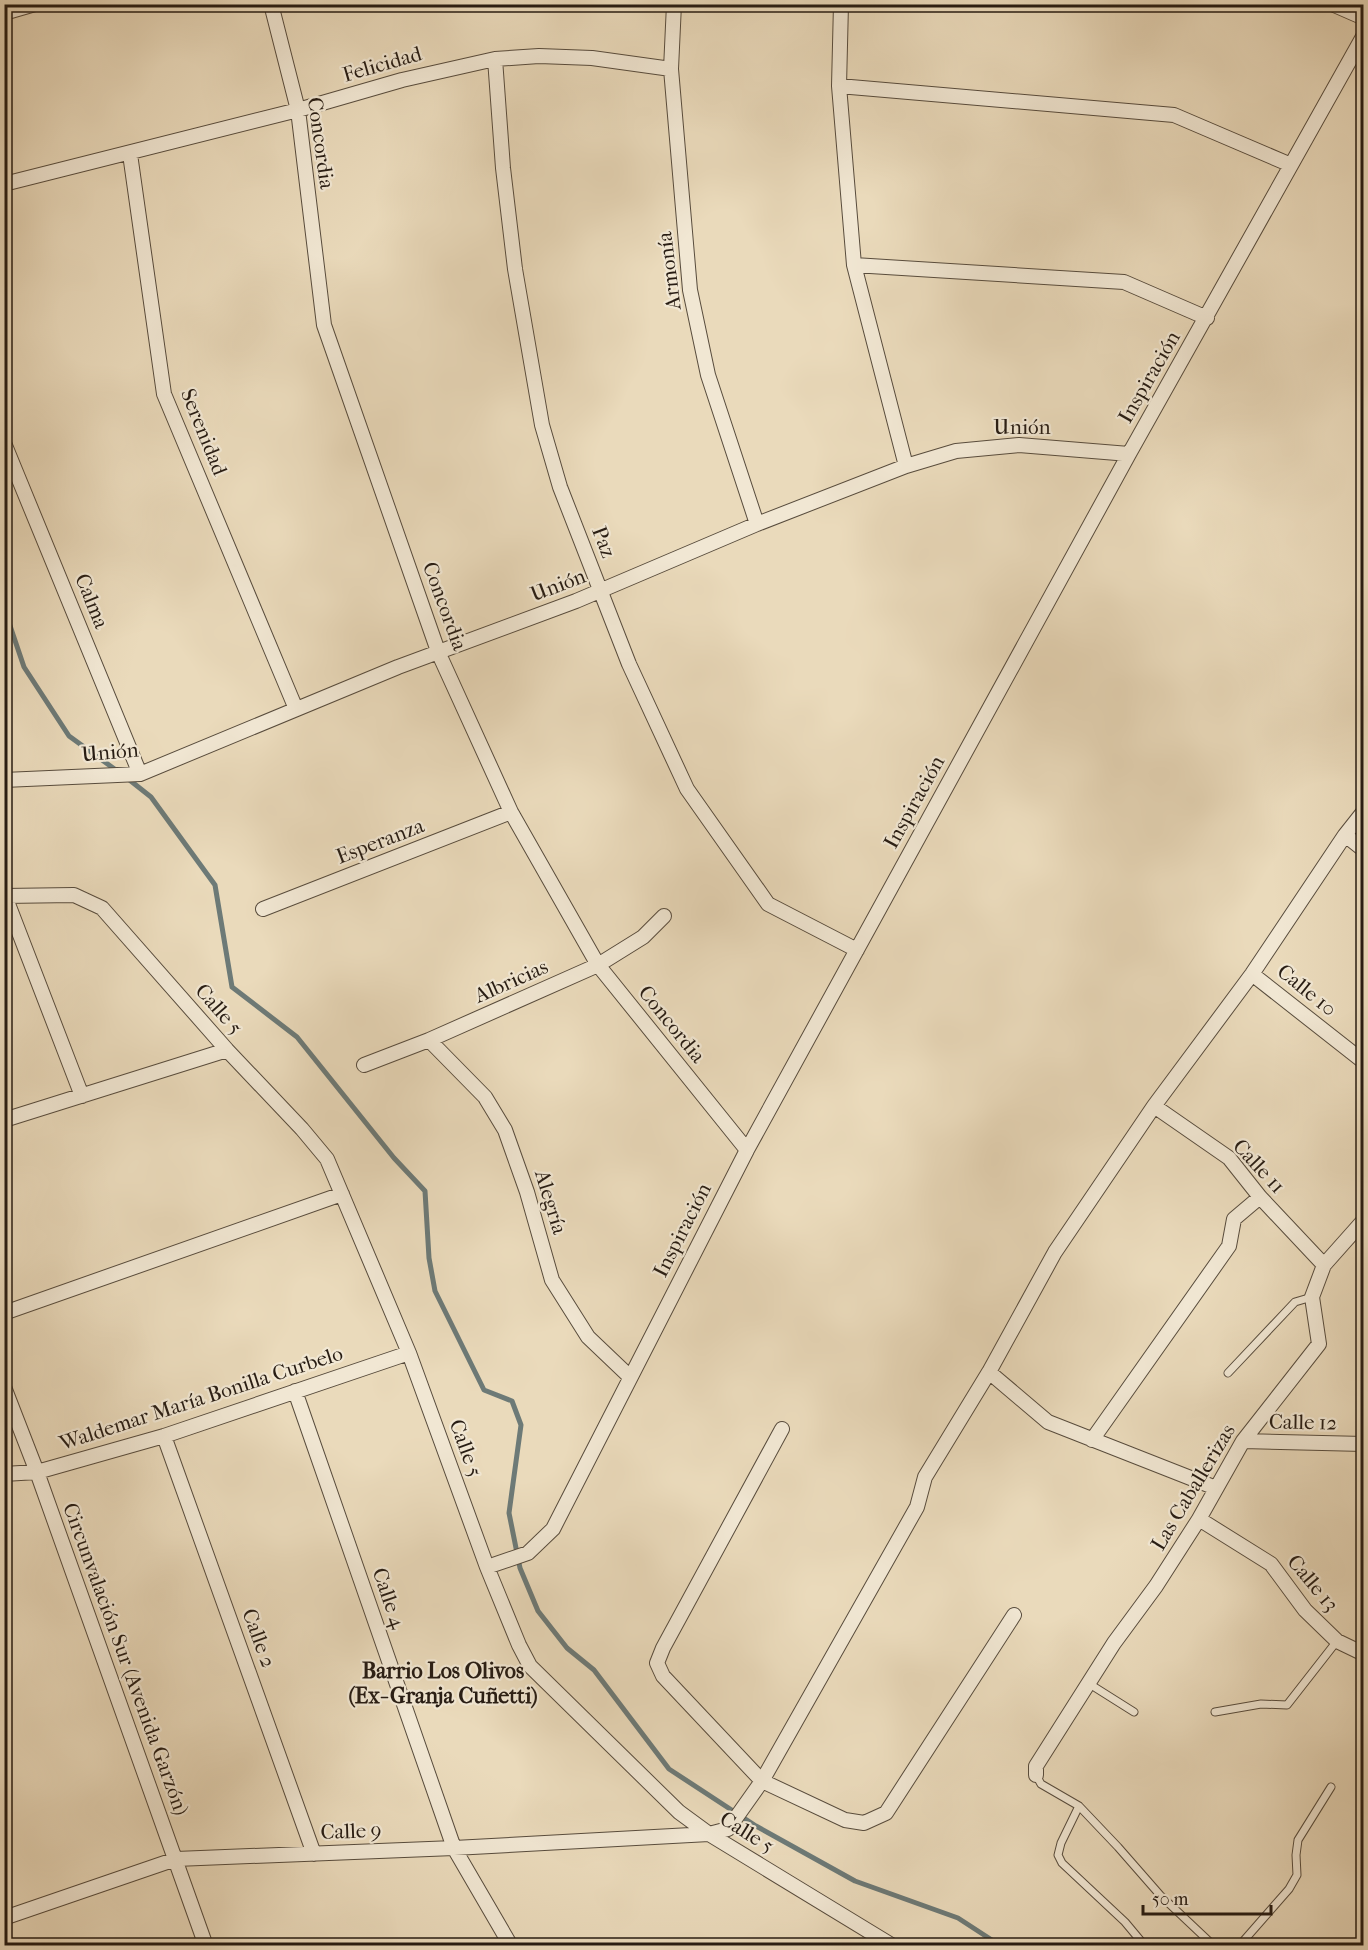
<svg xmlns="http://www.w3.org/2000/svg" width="1368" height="1950" font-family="'IM FELL French Canon',serif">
  <rect width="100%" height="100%" fill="#eadabb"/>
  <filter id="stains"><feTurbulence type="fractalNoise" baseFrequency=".00333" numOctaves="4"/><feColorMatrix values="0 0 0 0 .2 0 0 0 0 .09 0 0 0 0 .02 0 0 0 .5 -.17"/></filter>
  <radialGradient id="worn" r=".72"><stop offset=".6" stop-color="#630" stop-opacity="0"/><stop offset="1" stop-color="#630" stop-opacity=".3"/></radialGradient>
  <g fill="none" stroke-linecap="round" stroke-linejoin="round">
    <path stroke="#6d7a77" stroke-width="5" d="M4,608L24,667L69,736L120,773
      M127,778L151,797L215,885L232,987L297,1037L394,1158L425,1191L429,1258L435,1291L484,1390L512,1401L521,1425L509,1513L520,1568L538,1611L567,1648L594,1670L669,1769L756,1826L855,1881L958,1918L1001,1946"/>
    <defs>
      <path id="lane" d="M1228,1373L1295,1302L1312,1297
        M1088,1683L1134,1712
        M1215,1712L1261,1704L1287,1705L1337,1641
        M1036,1775L1041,1784L1079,1806L1118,1847L1160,1895L1214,1946
        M1079,1806L1061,1843L1058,1855L1062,1863L1125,1922L1145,1946
        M1239,1946L1289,1889L1297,1875L1296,1855L1298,1840L1331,1787"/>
      <path id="street" d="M271,4L298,110L324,325L439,654L511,812L598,965L747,1150
        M674,4L671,69L690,290L708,375L757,524
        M841,4L839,86L854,265L906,466
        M1332,4L1364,18
        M4,13L35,4
        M495,59L503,168L515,269L542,425L560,487L629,664L687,789L768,904L857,950
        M839,86L1174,115L1291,165
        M130,154L164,394L296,709
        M4,184L298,110L402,80L495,59L539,56L592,58L671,69
        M854,265L1124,282L1207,318
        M4,443L140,774
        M4,780L140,774L398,667L576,601L757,524L906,466L956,451L1019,445L1129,454
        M1345,835L1364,850
        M4,896L74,895L102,908L227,1050L302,1129L327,1159L409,1353L487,1567L519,1645L530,1666L679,1812L709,1834L893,1946
        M5,896L82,1096
        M263,909L511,812
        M1252,974L1364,1062
        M429,1040L485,1097L505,1130L527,1192L552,1280L588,1337L630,1377
        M364,1065L429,1040L598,965L643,937L664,916
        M1154,1106L1229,1158L1260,1197L1324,1265
        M4,1120L227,1050
        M4,1313L342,1194
        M989,1372L1048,1422L1216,1488
        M4,1387L37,1472L206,1946
        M295,1391L454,1848L511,1946
        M782,1429L663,1648L657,1663L663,1676L762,1781L845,1820L864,1823L886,1813L1014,1615
        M164,1436L314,1854
        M1092,1440L1229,1246L1234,1219L1260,1197
        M1243,1441L1364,1444
        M4,1474L37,1472L164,1436L409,1353
        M1199,1519L1271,1564L1305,1610L1337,1641L1364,1654
        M487,1567L528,1553L553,1529L747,1150L1129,454L1364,35
        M1036,1775V1766L1114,1643L1156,1586L1199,1519L1243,1441L1319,1344L1312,1297L1324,1265L1364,1220
        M4,1918L176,1859L454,1848L709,1834L728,1829L762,1781L917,1507L925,1477L989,1372L1055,1252L1154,1106L1252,974L1345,835L1364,811
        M4,1938L7,1946"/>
    </defs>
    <use href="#lane" stroke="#584c3d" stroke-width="9"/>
    <use href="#street" stroke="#584c3d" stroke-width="16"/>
    <use href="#lane" stroke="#f1e7d3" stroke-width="7"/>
    <use href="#street" stroke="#f1e7d3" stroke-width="14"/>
  </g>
  <g text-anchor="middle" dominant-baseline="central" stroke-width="4.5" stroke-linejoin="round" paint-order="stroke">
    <g font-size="21" fill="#271c13" stroke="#f1e7d3">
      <text transform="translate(382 64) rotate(-16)">Felicidad</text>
      <text transform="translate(321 143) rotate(82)">Concordia</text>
      <text transform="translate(669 271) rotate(-97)">Armonía</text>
      <text transform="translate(1149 377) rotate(-60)">Inspiración</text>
      <text x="1022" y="427">Unión</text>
      <text transform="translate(204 432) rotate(68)">Serenidad</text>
      <text transform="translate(604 542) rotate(69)">Paz</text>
      <text transform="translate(558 585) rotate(-21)">Unión</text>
      <text transform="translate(92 601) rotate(68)">Calma</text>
      <text transform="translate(445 606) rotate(70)">Concordia</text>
      <text transform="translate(110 752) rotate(-5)">Unión</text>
      <text transform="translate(914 802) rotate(-61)">Inspiración</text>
      <text transform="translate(380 841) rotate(-21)">Esperanza</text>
      <text transform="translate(511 981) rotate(-24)">Albricias</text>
      <text transform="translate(1307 990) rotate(39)">Calle 10</text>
      <text transform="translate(219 1009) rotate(49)">Calle 5</text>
      <text transform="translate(672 1024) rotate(51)">Concordia</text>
      <text transform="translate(1259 1166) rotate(47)">Calle 11</text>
      <text transform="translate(551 1202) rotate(73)">Alegría</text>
      <text transform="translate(682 1230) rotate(-63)">Inspiración</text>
      <text transform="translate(201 1398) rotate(-18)">Waldemar María Bonilla Curbelo</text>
      <text transform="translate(1303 1422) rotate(1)">Calle 12</text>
      <text transform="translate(466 1448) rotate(70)">Calle 5</text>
      <text transform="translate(1193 1487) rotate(-59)">Las Caballerizas</text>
      <text transform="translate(1313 1583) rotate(50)">Calle 13</text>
      <text transform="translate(389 1598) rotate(71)">Calle 4</text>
      <text transform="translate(259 1638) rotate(70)">Calle 2</text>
      <text transform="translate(126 1659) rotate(70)">Circunvalación Sur (Avenida Garzón)</text>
      <text transform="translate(351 1831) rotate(-2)">Calle 9</text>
      <text transform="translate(747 1832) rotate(32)">Calle 5</text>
    </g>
    <g font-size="22" font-weight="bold" fill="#271c13" stroke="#f1e7d3">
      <text x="443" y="1671">Barrio Los Olivos<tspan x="443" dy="25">(Ex- Granja Cuñetti)</tspan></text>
    </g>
  </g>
  <rect width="1368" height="1950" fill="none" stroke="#eadabb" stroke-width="24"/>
  <rect x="6" y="6" width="1356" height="1938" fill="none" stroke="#271c13" stroke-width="3"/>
  <rect x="12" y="12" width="1344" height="1926" fill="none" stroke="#271c13" stroke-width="1.5"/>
  <path d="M1143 1905v9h128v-9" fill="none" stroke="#271c13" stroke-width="3"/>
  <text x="1152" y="1905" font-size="18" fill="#271c13" stroke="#f1e7d3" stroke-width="4.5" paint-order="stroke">50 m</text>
  <rect width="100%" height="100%" filter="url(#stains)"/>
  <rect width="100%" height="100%" fill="url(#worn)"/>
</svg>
